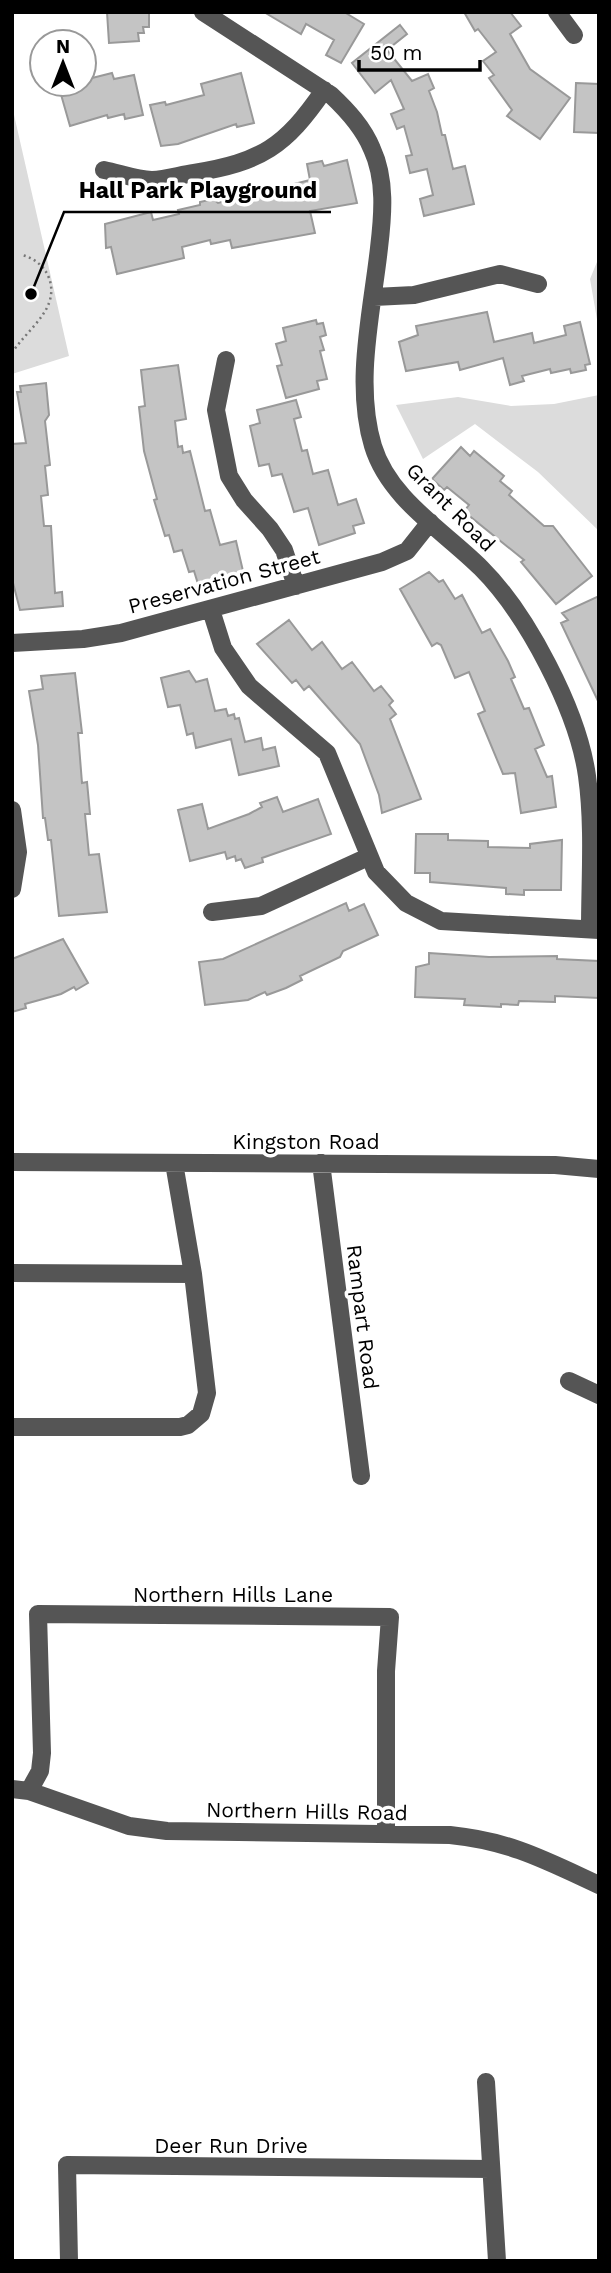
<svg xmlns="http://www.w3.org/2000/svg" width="611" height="2273" font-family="'Work Sans',sans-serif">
  <rect width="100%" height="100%" fill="#fff"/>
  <path fill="#dcdcdc" d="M12,106L69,356L12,374Z
    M599,257V331L590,279Z
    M599,395V531L538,472L475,424L423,459L396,405L458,397L511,406L554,404Z"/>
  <path fill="#c4c4c4" stroke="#999" stroke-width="2" d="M107,12H149V27H143L144,33H138L139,41L109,43Z
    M264,12H344L364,24L341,63L326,55L334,40L306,24L301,34Z
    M464,12H510L521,26L510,34L530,69L570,98L540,139L507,116L512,110L489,78L494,75L483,61L496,52L478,29L475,31Z
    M400,25L407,34L387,50L412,81L428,74L434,88L429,91L437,112L442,135H445L453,169L465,166L474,204L424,216L420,199L433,195L427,169L410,173L406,156L412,155L404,126L397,129L391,114L404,109L391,80L375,93L352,63Z
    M112,73L114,79L134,75L143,115L125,119L124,114L108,118L107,115L70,126L60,91L84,84V80Z
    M241,73L254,123L237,127L236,124L178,144L161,146L150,105L165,102L166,105L204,95L201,84Z
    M576,83L599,84V133L574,132Z
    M347,160L357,203L310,211L315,233L232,248L230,240L211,244L210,240L182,247L184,258L117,274L111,247L106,248L105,224L151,212L153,220L179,214L178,210L200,205V202L213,199L218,203L238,198L239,200L265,195L278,191V188L310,180L307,164L322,161L324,166Z
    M487,312L494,342L532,333L534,343L566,335L564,326L580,322L590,364L585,365L586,370L571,373L570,369L551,373L550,369L522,376L524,381L510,385L503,358L460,370L458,362L406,371L399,342L418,335L416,326Z
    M316,320L317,324L323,323L326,335L320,337L324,350L320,351L327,379L317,381L319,389L286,398L277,366L282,365L276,344L286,341L283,328Z
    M178,365L186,419L175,421L178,447L182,446L183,453L190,451L205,511L210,510L220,545L236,541L243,571L198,584L194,571L189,572L182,550L174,552L169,535L165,536L154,500L157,499L144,451L139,407L145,406L141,370Z
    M46,383L49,415L45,421L50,465L45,466L48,495L41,496L44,526H51L55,593L62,592L63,606L20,610L12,579V444L26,443L17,392H21L20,386Z
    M296,400L301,417L294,419L302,451L307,450L313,474L328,470L338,505L356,499L364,523L353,526L355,533L319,545L308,508L294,512L282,474L272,476L269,464L259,466L250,426L260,423L257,410Z
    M461,447L470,456L474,451L504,476L500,481L512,491L509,495L544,526H553L592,576L556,604L521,562L524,560L467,514L465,510L469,505L447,487L444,490L432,479Z
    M429,572L439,582L443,580L455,599L462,595L482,633L490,629L508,661L515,677L511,679L524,709L529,708L544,745L535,749L547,777L552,776L556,807L521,813L515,773L503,774L478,714L485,711L469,672L455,678L441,645L437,643L432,646L400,589Z
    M599,596V703L561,623L568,620L562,613Z
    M289,620L312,650L322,642L342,669L352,662L374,691L381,686L393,701L389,705L396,714L390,719L421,799L382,813L379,795L360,744L309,686L304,690L296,680L292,683L257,644Z
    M189,671L196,682L207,679L215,711L226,709L228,716L234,714L235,719L239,718L245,742L261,738L263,750L275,747L279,766L239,775L231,739L196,748L193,733L187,735L180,705L168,707L161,678Z
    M75,673L82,733H78L82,783L87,782L90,814H85L89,855L99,854L107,912L59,916L51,840H48L45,818H43L38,745L29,691L43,689L41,676Z
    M277,797L283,812L318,799L331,834L262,858L263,862L245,868L241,859L236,861L235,856L227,859L225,852L190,861L178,810L202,804L208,829L249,814L262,807L260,803Z
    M416,834H448V840L488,841V847L530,848V844L562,840L561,890H524V895L506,894V888L430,882V873H415Z
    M346,903L349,911L364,904L378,935L343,951L340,957L300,976L302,980L286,988L267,995L265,992L248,1000L205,1005L199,962L223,959Z
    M63,939L88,983L76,990L74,987L61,994L25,1004L26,1008L12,1012V959Z
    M429,953L489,957L557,956V959L599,961V998L555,996V1002L519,1001L518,1005L501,1004V1007L464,1005L465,999L415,997L416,967L429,964Z"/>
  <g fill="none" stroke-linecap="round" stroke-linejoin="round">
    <path stroke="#777" stroke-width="2.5" stroke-dasharray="2 3.5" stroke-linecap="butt" d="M12,353C22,337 43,320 49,303C57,281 43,260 22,255"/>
    <path stroke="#555" stroke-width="18" d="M203,12L331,95C347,110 363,127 372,149C386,179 383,215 379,248C372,312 354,383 373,446C389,499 444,531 481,568C527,614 578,711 587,776C594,826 590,879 590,929
      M557,12L574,35
      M104,170C119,173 137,180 152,180C165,180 180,175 194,173C261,162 285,147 324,90
      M374,297L414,295L500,274L538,284
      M226,360L216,410L229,476L244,500L270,529L284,550L296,586
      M211,610L223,648L249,686L327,753L376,872L406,903L441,921L599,930
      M12,643L83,639L121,633L382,562L407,551L430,522
      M12,810L18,852L12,889
      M212,912L261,906L368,857
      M12,1162L555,1165L599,1169
      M321,1163L361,1476
      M12,1273L193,1274
      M569,1381L599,1395
      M12,1427H180L188,1425L201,1414L207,1393L193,1274L174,1163
      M12,1789L29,1791L129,1826L167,1831L450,1835C510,1841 545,1860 599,1885
      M29,1791L40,1771L42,1753L38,1614L390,1617L386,1671V1834
      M486,2082L497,2261
      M69,2261L67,2165L491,2169"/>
  </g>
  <g text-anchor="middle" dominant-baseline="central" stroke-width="7" stroke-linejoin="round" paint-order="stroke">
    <g font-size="21" fill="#000" stroke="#fff">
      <text transform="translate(451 507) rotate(45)">Grant Road</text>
      <text transform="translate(224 581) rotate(-15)">Preservation Street</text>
      <text x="306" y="1141">Kingston Road</text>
      <text transform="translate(363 1317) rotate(83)">Rampart Road</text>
      <text x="233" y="1594">Northern Hills Lane</text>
      <text transform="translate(307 1811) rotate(1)">Northern Hills Road</text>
      <text x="231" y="2145">Deer Run Drive</text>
    </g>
  </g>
  <path fill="none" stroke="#000" stroke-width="2.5" d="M31 294L64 212H331"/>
  <circle fill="#000" stroke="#fff" stroke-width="2.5" cx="31" cy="294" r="7"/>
  <g font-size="23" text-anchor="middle" font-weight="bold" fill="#000" stroke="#fff" stroke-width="7" stroke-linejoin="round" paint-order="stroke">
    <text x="198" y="198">Hall Park Playground</text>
  </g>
  <rect width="611" height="2273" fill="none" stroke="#000000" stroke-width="28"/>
  <g transform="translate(63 63)"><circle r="33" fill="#ffffff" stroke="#999999" stroke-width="2"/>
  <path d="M0-5L12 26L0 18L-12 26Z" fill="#000000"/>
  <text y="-10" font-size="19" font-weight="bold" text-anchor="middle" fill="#000000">N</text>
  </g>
  <path d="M359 60v10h121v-10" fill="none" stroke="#000000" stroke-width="3.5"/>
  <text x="370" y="60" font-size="21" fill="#000000" stroke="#ffffff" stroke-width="5" paint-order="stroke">50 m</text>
</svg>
